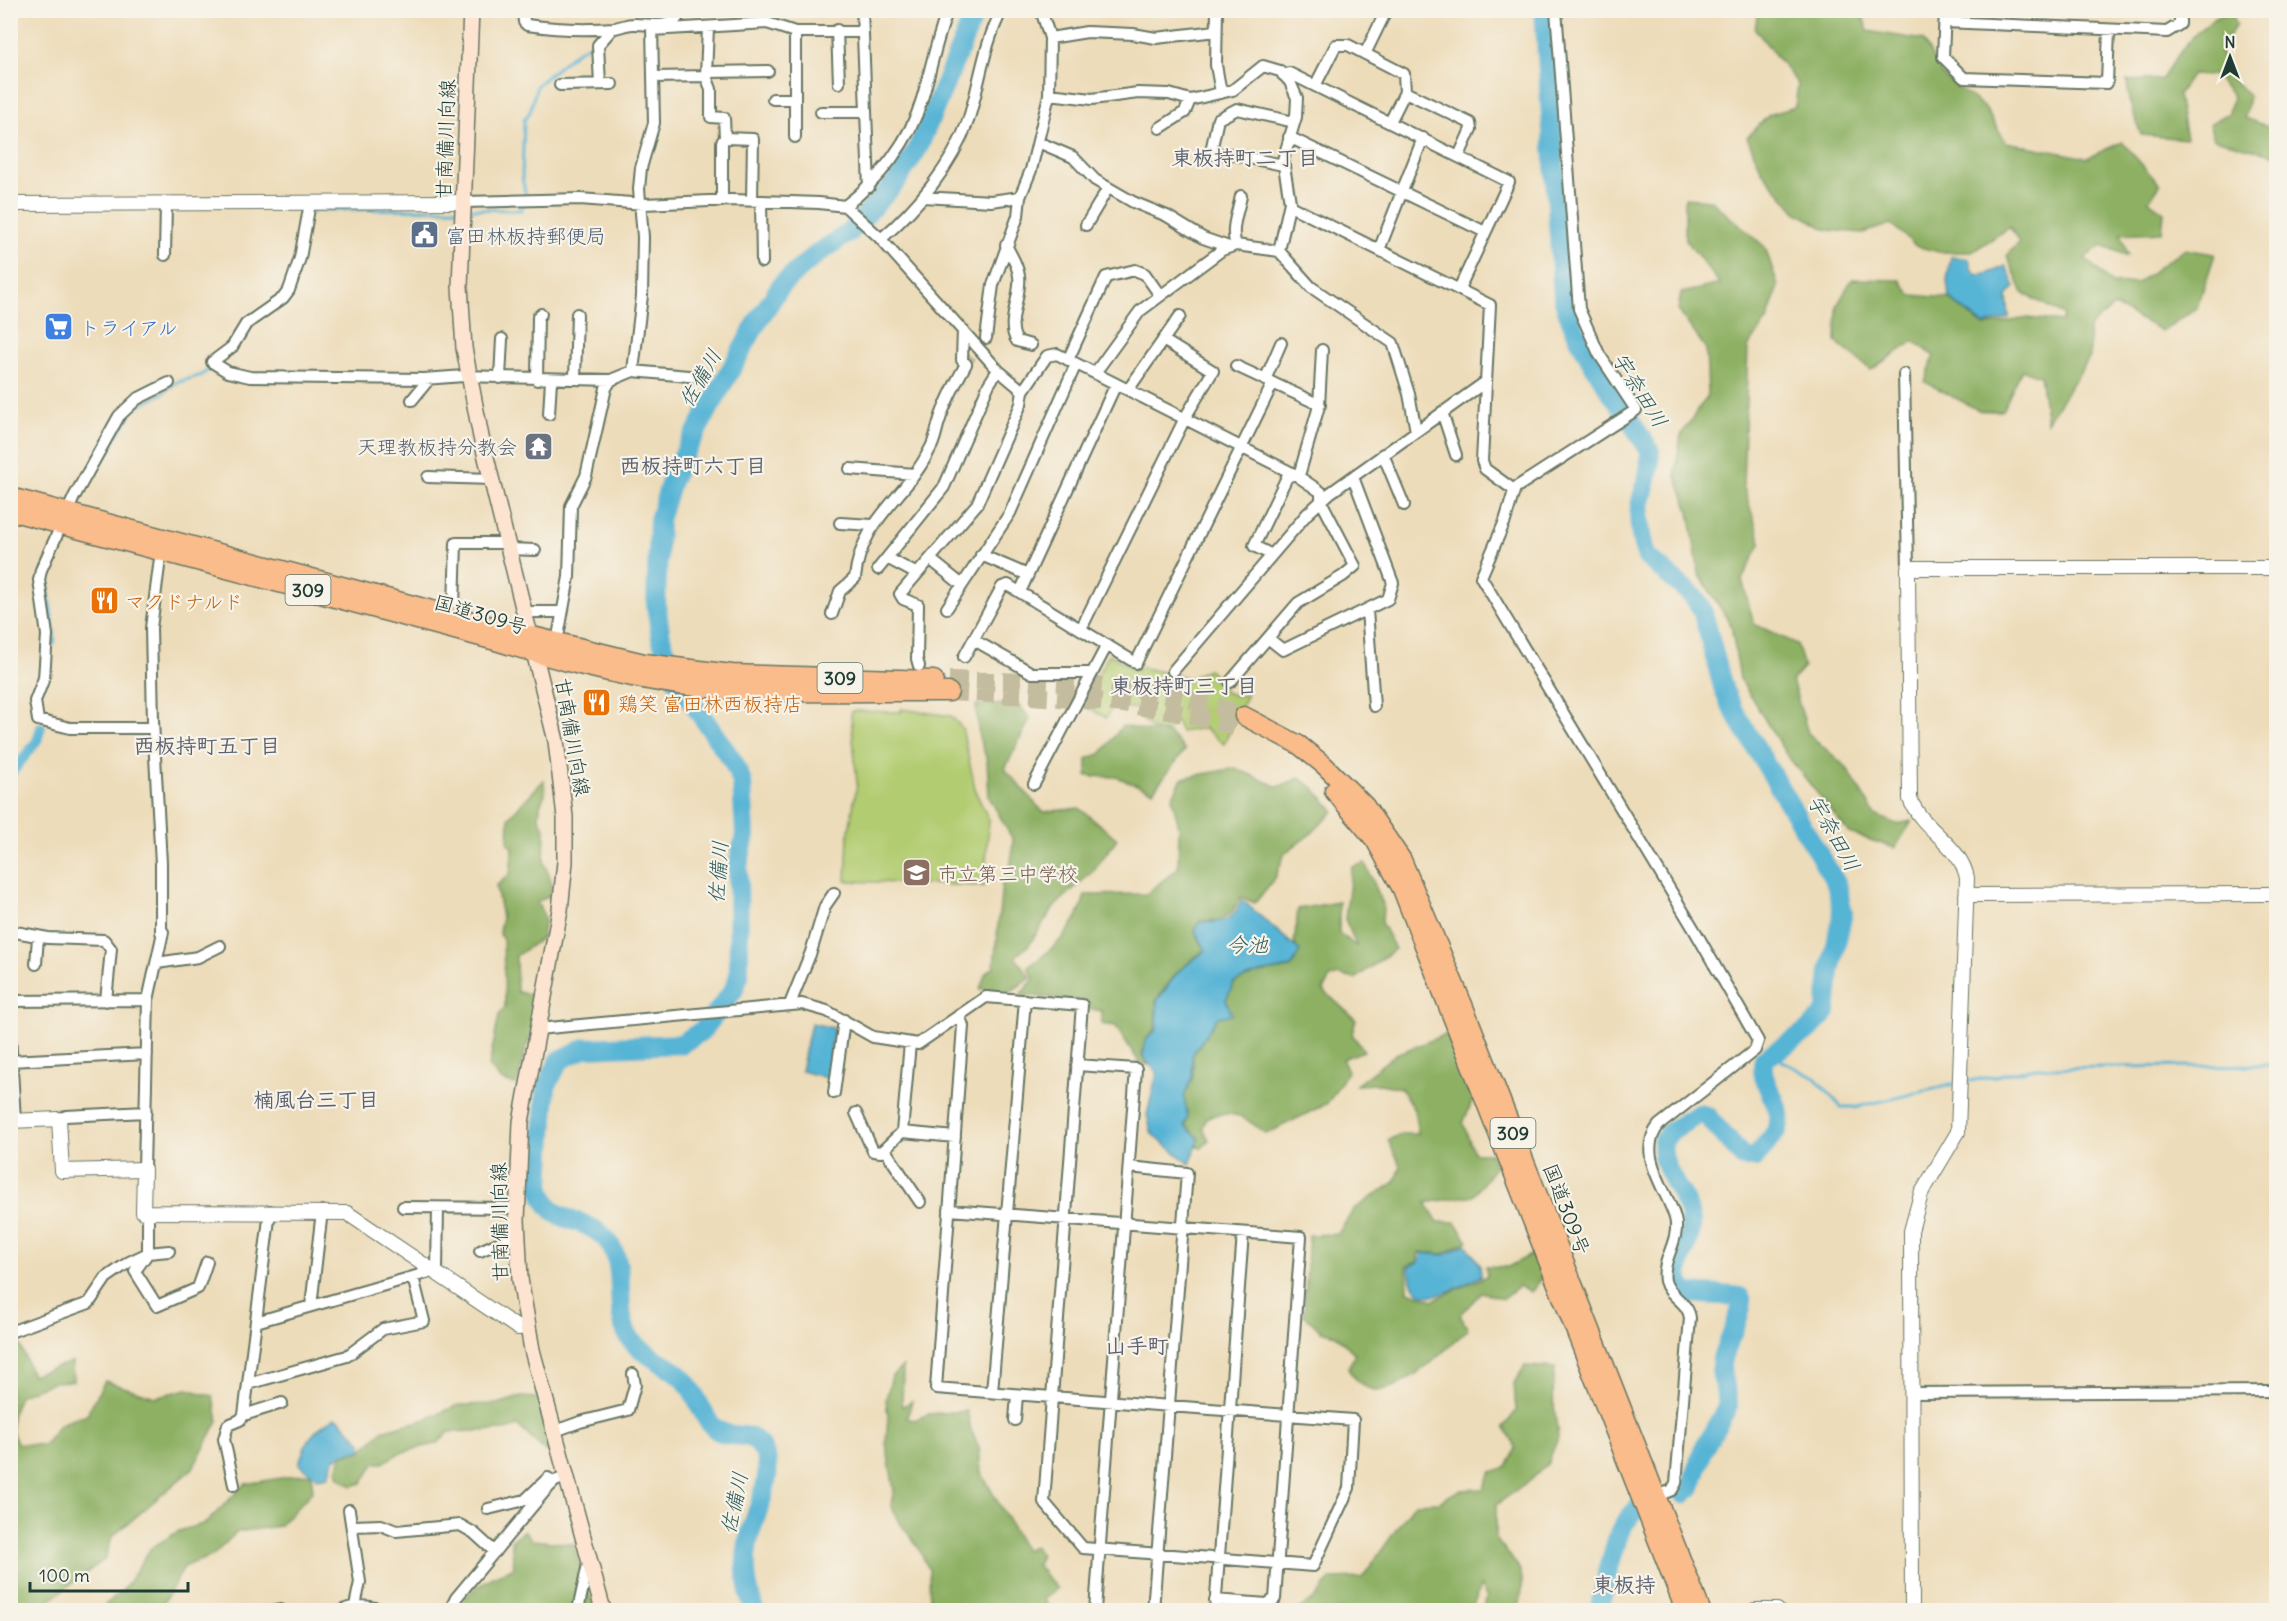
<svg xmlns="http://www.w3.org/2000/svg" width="2287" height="1621" font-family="Delius,'Klee One',sans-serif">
  <rect width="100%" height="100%" fill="#f7f3e8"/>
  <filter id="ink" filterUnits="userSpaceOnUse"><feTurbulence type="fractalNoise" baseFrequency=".0167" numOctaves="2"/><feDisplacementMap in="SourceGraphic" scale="12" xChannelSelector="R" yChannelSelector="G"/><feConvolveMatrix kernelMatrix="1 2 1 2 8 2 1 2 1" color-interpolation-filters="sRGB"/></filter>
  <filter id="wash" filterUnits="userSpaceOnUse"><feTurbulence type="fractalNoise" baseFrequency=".008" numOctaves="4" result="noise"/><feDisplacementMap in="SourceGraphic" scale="24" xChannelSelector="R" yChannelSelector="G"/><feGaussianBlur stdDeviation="1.35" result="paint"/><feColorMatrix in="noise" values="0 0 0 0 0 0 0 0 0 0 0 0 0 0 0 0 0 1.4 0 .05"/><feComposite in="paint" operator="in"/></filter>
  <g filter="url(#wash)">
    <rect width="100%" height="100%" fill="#eddcb9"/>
    <path fill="#b2cc71" stroke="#688452" stroke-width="1.5" d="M1109,654L1137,671L1140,667L1190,678L1208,669L1223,686L1224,692L1237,696L1247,694L1224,744L1204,728L1181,732L1176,721L1167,731C1152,732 1147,726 1138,714L1139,709L1113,706L1106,718L1082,704Z
      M901,709L951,716L962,728L976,793L989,820L984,886L846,881L848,837L857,784L851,715L852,711L902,712Z"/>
    <path fill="#8db063" stroke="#56764c" stroke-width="1.5" d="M1758,11H1862L1867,31L1923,40L1942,75L1984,107L2006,142L2087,158L2122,142L2160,185L2149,201L2164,212L2162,232L2121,234L2128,256L2101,245L2085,258L2112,284L2137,283L2184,249L2215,254L2197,308L2162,331L2114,306L2089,327L2090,357L2047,422L2040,376L2022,370L2002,411H1980L1925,382L1934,356L1914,341L1871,370L1836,342L1837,306L1852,279L1900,280L1911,295L1948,298L1984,326L2028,318L2062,322L2064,315L2023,293L2007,256L2019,242L2010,227L1972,252H1939L1916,246L1891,224L1863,233L1827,230L1796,212L1762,171L1747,137L1769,115L1795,107L1798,84L1755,29Z
      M2232,11L2236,25L2220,50L2228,74L2249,96L2245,118L2276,129V155L2214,139L2209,124L2229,113L2233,96L2213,75L2192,74L2178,95L2186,139L2141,135L2129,100L2127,81L2162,79C2179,52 2200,20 2232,11Z
      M1685,198L1710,200L1765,247L1778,286L1767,321L1748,347L1743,485L1761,542L1742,580L1754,624L1797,644L1804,667L1792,681L1808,733L1846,767L1875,815L1896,824L1912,821L1895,848L1849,833L1786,754L1740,679L1731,625L1699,574L1689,511L1675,474L1681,435L1708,395L1706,349L1678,310L1681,293L1720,284L1685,239Z
      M1019,704L1030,719L1005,769L1043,812L1079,808L1117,839L1094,870L1054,907L1029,945L1015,957L1031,978L1011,991L980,989L985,974L994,967L1002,884L1011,863L1013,840L989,797L987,760L979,737L976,705Z
      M1122,726C1138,728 1153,733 1169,733L1185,750L1153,791L1116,777L1087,776V759L1102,753Z
      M1235,768L1278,787L1299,778L1314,788L1334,811L1312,833L1285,853L1275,878L1255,903L1241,897C1229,920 1225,920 1200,921L1194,929L1204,950L1177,972L1156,1000L1155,1030L1145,1040L1142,1056L1148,1065L1139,1062L1116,1026L1101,1024L1102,1011L1086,1008V1001L1020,995L1034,979L1028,967C1055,948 1078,927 1085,895L1146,894L1178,868L1179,827L1172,798L1182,778Z
      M544,780L545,794L540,805L539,818L545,829L544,863L551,880V895L537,902L545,918L542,938L516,956L517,992L535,995L538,1007L516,1085L501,1080L489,1066L499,1015L505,1007L503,940L499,932L502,918L496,886L510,874L513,847L508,844L509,817Z
      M1365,863L1383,904L1382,924L1395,949L1355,979L1339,975L1330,978L1323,990L1356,1020L1352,1034L1364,1051L1342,1059L1348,1071L1328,1103L1266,1134C1245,1117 1234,1109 1207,1117L1203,1128L1209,1140L1202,1148L1197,1147L1199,1139L1185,1125L1188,1117L1184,1097L1193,1077V1055L1218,1017L1232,1015L1226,1000L1235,982L1259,973L1291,968L1300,951L1294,944L1298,909L1339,902V933L1357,947L1345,919L1352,867Z
      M1447,1034L1474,1097L1463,1123L1474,1153H1490L1496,1166L1474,1195L1426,1203L1438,1222H1455L1468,1241L1443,1254L1419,1252L1417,1262L1407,1266L1408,1291L1433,1300L1487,1276L1486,1266L1508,1267L1534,1253L1543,1277L1531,1292L1519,1286L1503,1299L1482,1292L1460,1315L1468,1329C1449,1347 1404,1391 1377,1390C1364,1390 1355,1379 1348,1369L1355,1354L1336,1335L1321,1331L1304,1315L1309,1235L1338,1234L1354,1209L1395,1182L1401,1167L1388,1140L1402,1134H1418L1414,1110L1401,1088L1380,1084L1356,1085L1396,1054Z
      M19,1342L32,1375L72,1362L73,1381L54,1382L20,1395C12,1411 7,1427 18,1444L44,1445L60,1424L87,1414L105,1381L155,1397L187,1389L213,1396L218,1421L193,1468L112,1537L105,1559L36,1610H11L10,1345Z
      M903,1366L902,1407L912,1401L907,1418L914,1420L929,1414L967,1411L971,1430L979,1448L981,1472L1025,1550L1034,1546L1041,1555L1037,1565L1057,1589L1044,1599L1051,1610H930L929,1570L918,1547L897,1519L891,1504L894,1490L886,1443L888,1417L886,1399L892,1376Z
      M1525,1366L1555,1368L1553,1395L1558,1438L1548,1463L1530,1481L1496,1505V1540C1518,1564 1531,1577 1516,1610H1483L1487,1597L1480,1586L1472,1610H1297L1312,1601L1331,1579L1362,1578L1415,1503L1439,1502L1459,1490L1483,1489L1491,1472L1507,1467L1516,1448L1504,1427L1516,1411L1514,1383Z
      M521,1397L539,1398L553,1453L544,1450L518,1426L506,1430L449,1432L438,1443L399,1453L383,1463H375L362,1483L352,1486L339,1477L337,1469L343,1455L360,1452L382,1431L426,1419L458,1405L497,1404Z
      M311,1473L313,1491L279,1526L237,1532L212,1556L185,1566L159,1610H99L124,1589L151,1548L179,1531L206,1523L245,1484Z
      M524,1530L532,1540L573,1544L595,1610H525L522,1606L506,1607V1610H458C467,1586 492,1578 514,1567L511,1541Z"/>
    <path fill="#57b4d5" stroke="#3b7884" stroke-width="1.5" d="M1951,256L1969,259L1971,268L1977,275L1987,274L2006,266L2015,287L2007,296L2009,318L1984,325L1949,298L1947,280Z
      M1242,900L1300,951L1291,967L1259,973L1234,982L1226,1000L1232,1015L1218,1017L1192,1055V1077L1184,1097L1188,1117L1184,1125L1199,1139L1190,1164L1152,1134L1147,1115L1157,1073L1143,1056L1146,1040L1157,1030V1001L1178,972L1206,950L1195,930L1201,922C1225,922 1231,923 1242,900Z
      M811,1023L834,1028L827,1078L801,1071Z
      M1466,1244L1480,1265L1481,1276C1453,1290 1411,1316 1409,1267L1419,1262L1422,1253L1445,1255Z
      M334,1418L339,1419L362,1443V1450L345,1453L334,1459L329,1476L317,1478L299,1464C305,1442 313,1430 334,1418Z"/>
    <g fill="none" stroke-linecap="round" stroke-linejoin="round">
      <path stroke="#57b4d5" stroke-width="3" d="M526,197L522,177L524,120L530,112L537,85L576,52L598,40
        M469,209L521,210L524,203
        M312,213L313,210L459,209
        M97,466L134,409L165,392L175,383L202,375L214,365
        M78,503L86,485
        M1775,1050L1783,1062L1815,1078L1841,1107H1857L1955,1084
        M1965,1082L2035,1068L2276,1065"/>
      <path stroke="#57b4d5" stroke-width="10" d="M48,567C39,588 52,619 51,642
        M10,775L37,741L41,727"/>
      <path stroke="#57b4d5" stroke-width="20" d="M1544,10L1563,297C1578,353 1620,402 1650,451C1651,469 1646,483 1641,501C1637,518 1641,542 1647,557L1693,596L1702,609L1724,691L1733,709L1836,883L1843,912L1830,971L1826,1012L1810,1029L1764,1059C1757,1085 1786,1105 1778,1127C1774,1138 1762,1148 1755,1157H1743L1707,1116L1699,1114L1672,1130L1663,1141C1658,1172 1690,1195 1691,1224C1692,1247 1665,1273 1687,1293L1735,1296L1740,1297L1742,1301C1739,1325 1728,1338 1722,1359C1718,1376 1728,1390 1728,1406L1703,1450L1691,1487L1683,1494
        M754,1610C747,1588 743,1567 748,1543C752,1519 775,1478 765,1455C751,1424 737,1443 717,1430C702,1419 697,1393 685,1380C669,1363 646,1358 631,1340C610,1313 632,1263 603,1236C577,1212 551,1229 540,1185L546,1086L560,1060L585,1048L681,1044L703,1030L733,991L739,976L738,866L745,835L742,782L734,763L674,676L661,638L656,605L659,520L671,481L685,452L759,319L782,284L817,254L850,232L896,182L918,148L976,10
        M1600,1610C1599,1602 1616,1541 1620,1531C1624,1522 1631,1515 1638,1508"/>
    </g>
  </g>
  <g filter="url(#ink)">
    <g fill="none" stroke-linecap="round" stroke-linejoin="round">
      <path stroke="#c4bc9e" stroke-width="10" stroke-dasharray="10 5" stroke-linecap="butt" d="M966,364L986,338"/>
      <path stroke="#c4bc9e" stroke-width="18" stroke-dasharray="18 9" stroke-linecap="butt" d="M949,680C1048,683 1150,680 1244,716
        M949,692C1047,697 1144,699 1239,728"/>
      <defs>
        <path id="minor" d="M523,10L524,22L527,25C554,29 588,30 615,28C621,27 627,24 633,24C649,23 674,32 682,10
          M862,10L869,187
          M1217,10L1216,65L1221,93
          M1556,10L1579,309L1599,354L1636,410L1515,488L1505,521L1481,577L1695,931L1758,1041L1755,1050L1659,1125C1635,1154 1667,1189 1675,1218C1681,1240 1661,1259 1665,1281C1669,1297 1688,1301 1690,1318L1676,1483L1672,1490L1653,1498
          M1945,10L1943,57L1964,78L2107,83L2109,30
          M1945,22L2167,32L2180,24V10
          M652,30L767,23L795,32H863
          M837,30L839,83
          M795,32V137
          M1050,38L1087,32L1133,34L1156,38L1216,31
          M1365,54L1386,11
          M707,75L710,72L768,71
          M1283,75L1289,73L1509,182L1459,289
          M706,76L708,27
          M654,77L706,76L711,89V117L724,118L725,138L753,139L752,201
          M600,84L598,45L613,28
          M560,85L612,84
          M1315,86L1336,45H1348L1404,74L1405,92L1390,122
          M1405,92L1470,123L1471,129L1459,156
          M1049,94L1092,99L1138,93L1169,94L1190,100L1233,90L1263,66L1280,71L1290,82L1297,98L1296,117L1283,160L1290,202L1279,251L1311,287L1393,343L1409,394L1416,431
          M773,99H795
          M821,112H865
          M1160,128L1185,112L1190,100
          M1289,137L1485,232
          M1038,142L1073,157L1095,180L1133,202L1167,216L1203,238L1229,247
          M1283,165L1230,154H1213L1211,151L1218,119L1237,109L1294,122
          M923,197L991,201L1020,197
          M722,201V142L725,138
          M761,201L762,262
          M464,202L580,199L644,204L731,200L819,203L845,206L878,236L998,370L1023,391
          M310,203L300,258L289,290L283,298L246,324L232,347L212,362L228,372L250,377L424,379L464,376L611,380L633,371L699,377
          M845,206C879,180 910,141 922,99C931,70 936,40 948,10
          M1290,206L1490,305L1482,461L1485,469L1514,490
          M1086,225L1108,188
          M881,239C917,208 952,166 968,121C980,84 983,46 1002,10
          M1006,245C1011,255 1018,265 1019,276C1022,296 1005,324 1017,341L1031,345
          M1236,245C1230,229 1238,212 1241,196
          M1379,250L1423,138
          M165,255L166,204
          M986,338L993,285L1018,216L1020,197L1031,170L1049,95L1050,38L1041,10
          M1068,360L1106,277L1135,270L1145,274L1159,294
          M1236,366L1320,405
          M633,371L642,296L643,237L639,189L641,168L654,123L652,27
          M1095,373L1140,311L1222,250L1236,245L1279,251
          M1904,374L1908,568
          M500,378L502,339
          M575,379L577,314
          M537,380L538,317L541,314
          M1265,380L1281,343
          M1128,390L1180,316
          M412,400L429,379
          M1442,412L1456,455
          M549,414L551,380
          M1383,454L1404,505
          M850,469L915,474
          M428,477L492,479
          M840,523L872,525
          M509,549L535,550
          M981,555L1028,575
          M1272,555L1254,546L1287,477L1300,472L1319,406L1322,350
          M887,558L917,574
          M930,559L961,584
          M878,569L944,487L989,384L998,370
          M1020,592L1116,384
          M454,606L456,543H508
          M947,608L1010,513L1076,364
          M1367,610L1374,706
          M523,612H561
          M832,614L840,591L855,578C861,518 906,499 930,449C935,441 936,431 939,422C945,402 956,382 966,364L962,360L963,330
          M1081,629L1186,416L1213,371L1163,340
          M1269,639L1283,650L1388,599L1393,583L1353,477
          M974,640L1032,673H1092
          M557,642L569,577L571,506L586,476L606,388L611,380
          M964,657L1002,587L1008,585L1136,663L1273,383
          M919,666L917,659L918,605L903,599L900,594L977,504L1021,404L1023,391L1047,356L1057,354L1296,475L1321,492V501L1355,566L1343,576L1298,603L1230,682
          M1173,671L1307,514L1330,493L1484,383
          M153,728H70L38,720L35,701L44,678L47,635L39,580L41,570L74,497L119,416L137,399L169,383
          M1034,784L1107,645
          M10,931L48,938L104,940L111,949L106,1001
          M157,963L198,957L220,946
          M36,964L38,937
          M10,1001L148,1000
          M790,1004L811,952L825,906L834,893
          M538,1029L802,1004L827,1011L873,1037L918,1044L986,997L1082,1005C1069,1171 1056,1337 1044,1502L1083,1548L1313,1566L1349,1488L1353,1420L1052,1397L936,1388L963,1026L959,1015
          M10,1034L15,1121
          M10,1061L147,1054
          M1077,1065L1136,1069L1095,1610
          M834,1093L844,1020
          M856,1113L873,1151L881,1152L902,1132L955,1137
          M59,1119L66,1116L146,1112
          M902,1132L910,1043
          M885,1150L920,1202
          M1129,1167L1187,1173L1153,1610
          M144,1169L148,1000L163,932H161V863L153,721L151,628L161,551
          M403,1207L517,1208
          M949,1210L1301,1237L1275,1599L1267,1604L1215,1600
          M148,1212V1253L135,1271L157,1306L198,1288L207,1262
          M480,1251L518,1234
          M311,1306L322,1211
          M256,1322L437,1270L438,1208
          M10,1332L89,1303L106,1278L129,1262L148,1253L169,1251
          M248,1384L347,1356L383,1329L424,1321L413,1277
          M992,1392L1025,1000
          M1911,1393L2276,1391
          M244,1415L282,1403
          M1015,1420L1017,1395
          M555,1431L580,1422L628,1410L635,1385L633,1374
          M234,1485L224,1439L228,1425L240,1420L244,1415L270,1211
          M488,1509L525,1500L548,1478
          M349,1510L360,1582L355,1606
          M353,1526L381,1525L396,1531L460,1525L474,1533L495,1552
          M275,1610H281
          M343,1610C357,1604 369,1606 384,1610
          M450,1610L456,1598L545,1491L555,1481L568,1476
          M578,1610L588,1564
          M1215,1610L1243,1233"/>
        <path id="tertiary" d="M10,204L464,202
          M1966,895L2276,894
          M10,1121L59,1119L62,1171L144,1169L143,1212L347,1213L518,1328L527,1327
          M1755,1610H1777
          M1912,1610L1911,1231L1921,1194L1958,1132L1967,878C1961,845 1922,830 1910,799L1908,568H2276"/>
        <path id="secondary" d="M471,10L460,286L464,348L481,437L556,741L565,817V862L560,910L521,1122L517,1220L520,1279L532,1350L603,1610"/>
        <path id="trunk" d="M10,497L491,626L644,663L732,674L934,680
          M10,511L492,640C554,659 615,676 679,685C768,696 860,691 949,692
          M1244,716L1299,745L1324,765L1365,806L1402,860L1464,1007L1701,1610
          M1334,791L1375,840L1402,889L1685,1610"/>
      </defs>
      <use href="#minor" stroke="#677563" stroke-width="14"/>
      <use href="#tertiary" stroke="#677563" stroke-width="16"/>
      <use href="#secondary" stroke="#677563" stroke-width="18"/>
      <use href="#trunk" stroke="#677563" stroke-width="21"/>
      <use href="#minor" stroke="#fff" stroke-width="10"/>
      <use href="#tertiary" stroke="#fff" stroke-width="14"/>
      <use href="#secondary" stroke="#fde4d0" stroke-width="15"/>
      <use href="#trunk" stroke="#f9bc8a" stroke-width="18"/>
    </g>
  </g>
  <defs>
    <symbol id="civic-square" viewBox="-11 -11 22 22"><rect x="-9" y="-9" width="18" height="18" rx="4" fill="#5c6f8a" stroke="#f7f3e8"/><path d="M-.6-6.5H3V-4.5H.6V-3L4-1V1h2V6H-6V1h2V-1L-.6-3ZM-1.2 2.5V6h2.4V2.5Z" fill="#fff"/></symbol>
    <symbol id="supermarket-square" viewBox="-11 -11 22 22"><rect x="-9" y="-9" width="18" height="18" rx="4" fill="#3f7fe0" stroke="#f7f3e8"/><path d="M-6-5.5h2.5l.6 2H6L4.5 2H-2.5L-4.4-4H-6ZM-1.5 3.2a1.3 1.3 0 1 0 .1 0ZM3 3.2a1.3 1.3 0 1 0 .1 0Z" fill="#fff"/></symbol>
    <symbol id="temple-square" viewBox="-11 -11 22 22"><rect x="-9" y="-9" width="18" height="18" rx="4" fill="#6b7280" stroke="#f7f3e8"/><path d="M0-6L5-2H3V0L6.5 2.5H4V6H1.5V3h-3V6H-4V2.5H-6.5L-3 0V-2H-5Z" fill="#fff"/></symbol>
    <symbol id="restaurant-square" viewBox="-11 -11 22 22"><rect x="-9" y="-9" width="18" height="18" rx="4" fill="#e8710a" stroke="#f7f3e8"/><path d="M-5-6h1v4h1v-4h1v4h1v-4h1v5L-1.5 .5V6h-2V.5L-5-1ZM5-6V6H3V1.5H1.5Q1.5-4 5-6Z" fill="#fff"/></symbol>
    <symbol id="school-square" viewBox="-11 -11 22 22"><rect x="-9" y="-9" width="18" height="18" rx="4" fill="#8d6e63" stroke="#f7f3e8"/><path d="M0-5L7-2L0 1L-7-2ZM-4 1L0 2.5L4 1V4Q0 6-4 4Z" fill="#fff"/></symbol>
  </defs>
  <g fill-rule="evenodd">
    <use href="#civic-square" x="408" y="218" width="33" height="33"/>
    <use href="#supermarket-square" x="42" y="310" width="33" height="33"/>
    <use href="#temple-square" x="522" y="430" width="33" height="33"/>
    <use href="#restaurant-square" x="88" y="584" width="33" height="33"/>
    <use href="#restaurant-square" x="580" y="686" width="33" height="33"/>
    <use href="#school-square" x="900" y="856" width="33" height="33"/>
  </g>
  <g text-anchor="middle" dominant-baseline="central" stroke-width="4.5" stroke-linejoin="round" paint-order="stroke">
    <g fill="#f7f3e8" stroke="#60746a" stroke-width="1.5">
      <rect x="285.5" y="575" width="45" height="30" rx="4.5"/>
      <rect x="817.5" y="663" width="45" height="30" rx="4.5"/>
      <rect x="1490.5" y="1118" width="45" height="30" rx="4.5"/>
    </g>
    <g font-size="18" font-weight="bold" fill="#1f3d34">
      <text x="308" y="590">309</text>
      <text x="840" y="678">309</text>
      <text x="1513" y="1133">309</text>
    </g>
    <g font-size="20" fill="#1f3d34" stroke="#f7f3e8">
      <text transform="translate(445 139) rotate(-88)">甘南備川向線</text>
      <text transform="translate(481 614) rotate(16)">国道309号</text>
      <text transform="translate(573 737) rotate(80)">甘南備川向線</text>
      <text transform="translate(1567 1209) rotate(69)">国道309号</text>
      <text transform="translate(499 1222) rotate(-91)">甘南備川向線</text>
    </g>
    <g font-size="20" fill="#4e5e75" stroke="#f7f3e8" text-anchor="start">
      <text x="446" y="235">富田林板持郵便局</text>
    </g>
    <g font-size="20" fill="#366cbe" stroke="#f7f3e8" text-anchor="start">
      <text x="80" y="327">トライアル</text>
    </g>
    <g font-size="20" fill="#5b616d" stroke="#f7f3e8" text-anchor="end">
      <text x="517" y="446">天理教板持分教会</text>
    </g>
    <g font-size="20" fill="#c56008" stroke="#f7f3e8" text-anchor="start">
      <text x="125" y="601">マクドナルド</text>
      <text x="618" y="703">鶏笑 富田林西板持店</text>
    </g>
    <g font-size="20" fill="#785e54" stroke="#f7f3e8" text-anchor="start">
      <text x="938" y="873">市立第三中学校</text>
    </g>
    <g font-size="21" font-weight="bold" fill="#5c6171" stroke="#f7f3e8">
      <text x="1245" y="157">東板持町二丁目</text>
      <text x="693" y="465">西板持町六丁目</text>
      <text x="1184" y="685">東板持町三丁目</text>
      <text x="207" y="745">西板持町五丁目</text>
      <text x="316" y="1099">楠風台三丁目</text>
      <text x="1137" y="1345">山手町</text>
      <text x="1624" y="1584">東板持</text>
    </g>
    <g font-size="21" font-style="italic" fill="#2d5b5c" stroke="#f7f3e8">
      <text transform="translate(700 378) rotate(-60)">佐備川</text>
      <text transform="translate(1640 390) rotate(58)">宇奈田川</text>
      <text transform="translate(1834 833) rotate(61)">宇奈田川</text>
      <text transform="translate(718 872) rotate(-86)">佐備川</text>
      <text x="1247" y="944">今池</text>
      <text transform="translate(734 1503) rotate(-78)">佐備川</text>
    </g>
  </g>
  <rect width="2287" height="1621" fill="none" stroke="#f7f3e8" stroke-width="36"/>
  <g transform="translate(2230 57)" stroke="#f7f3e8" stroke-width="4.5" paint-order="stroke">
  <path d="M0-4.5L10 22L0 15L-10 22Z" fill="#1f3d34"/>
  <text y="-9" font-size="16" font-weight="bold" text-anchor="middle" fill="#1f3d34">N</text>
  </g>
  <path d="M30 1582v9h158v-9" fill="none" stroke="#1f3d34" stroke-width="3"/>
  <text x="39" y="1582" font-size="18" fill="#1f3d34" stroke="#f7f3e8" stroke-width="4.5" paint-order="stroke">100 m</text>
</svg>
